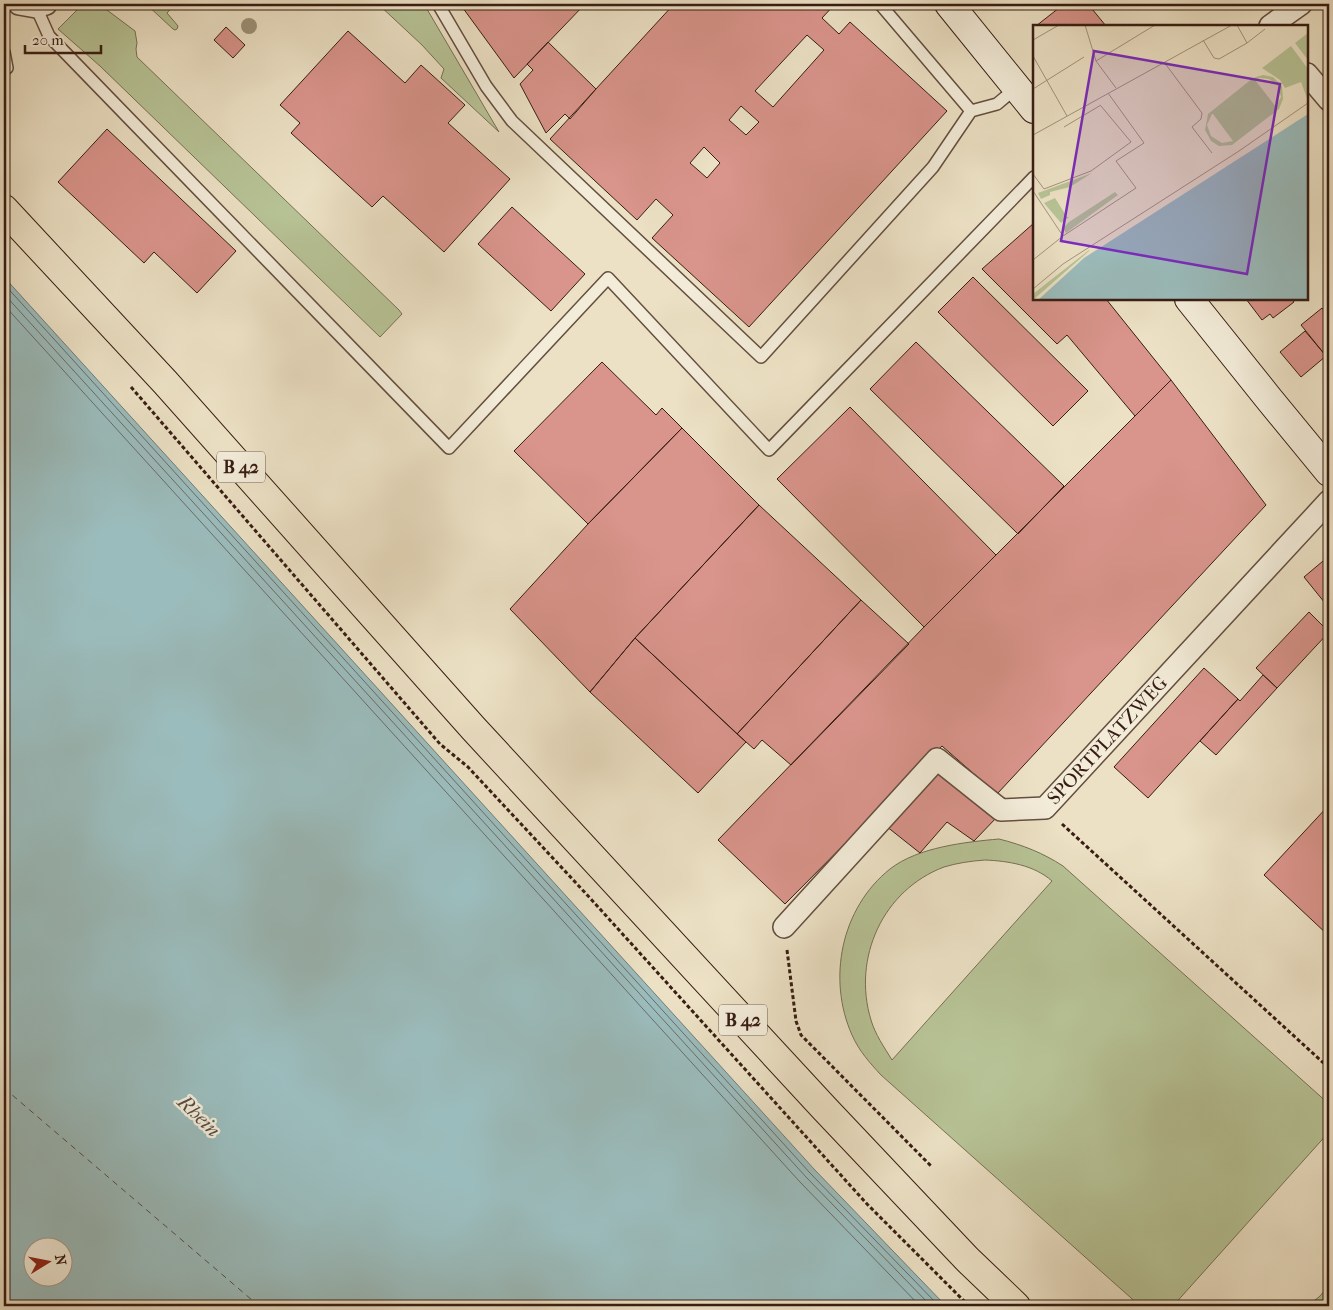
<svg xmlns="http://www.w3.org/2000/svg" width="1333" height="1310" font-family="'IM FELL French Canon',serif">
  <rect width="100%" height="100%" fill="#ece1c5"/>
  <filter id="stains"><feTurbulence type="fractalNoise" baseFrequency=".004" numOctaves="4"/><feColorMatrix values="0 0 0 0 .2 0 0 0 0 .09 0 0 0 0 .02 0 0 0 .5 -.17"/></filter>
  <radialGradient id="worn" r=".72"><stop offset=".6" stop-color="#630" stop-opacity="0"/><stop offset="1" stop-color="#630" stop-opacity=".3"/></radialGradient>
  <path fill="#b7c396" stroke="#777054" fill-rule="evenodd" d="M83,4H99L135,31L137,43L136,49L137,57L399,310L402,314L380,337L100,66L58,29Z
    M146,4H175L167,13L178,26L177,29L175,30L173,29Z
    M378,4H424L499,132L441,78L444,69L422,45Z
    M999,839C1023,845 1043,853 1063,866L1329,1104V1132L1173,1306H1140L881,1075C870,1063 859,1051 852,1035C827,979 841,908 890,869C918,847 966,842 999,839ZM985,860C1008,861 1034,865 1052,881L892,1060C884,1047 875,1034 871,1020C852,958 883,890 944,867C957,863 971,861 985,860Z
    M1329,1286V1306H1307L1319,1297Z"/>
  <path fill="#9bbcbc" stroke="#737c78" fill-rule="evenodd" d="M4,277L814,1169L946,1306H4ZM32,1248H62V1278H32Z"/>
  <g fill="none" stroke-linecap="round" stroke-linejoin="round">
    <path stroke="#696c68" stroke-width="1" d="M4,284L810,1173L939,1306
      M4,294L806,1177L931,1306
      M4,305L800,1182L920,1306"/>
    <path stroke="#554d46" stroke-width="1" stroke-dasharray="6 5" stroke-linecap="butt" d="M4,1088L259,1306"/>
  </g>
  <path fill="#d9948b" stroke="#371d13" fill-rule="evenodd" d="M460,4H585L514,78Z
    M674,4H835L822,18L839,34L850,22L947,111L749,327L652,238L673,215L656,199L637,220L550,139ZM807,35L824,50L773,107L755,91ZM741,106L759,122L746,135L729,120ZM704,147L720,163L707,178L690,163Z
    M1064,4H1088L1106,26H1036Z
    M226,27L245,45L233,58L214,40Z
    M348,31L405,83L421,65L465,105L448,123L510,179L444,252L383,196L372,207L291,133L300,123L280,105Z
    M548,42L596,89L570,119L565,114L546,133L520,84L533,70L527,64Z
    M107,129L236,251L197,293L154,252L144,263L58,182Z
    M512,207L585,274L551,311L478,244Z
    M1034,223V299H1106L1171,380L1135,416L1067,335L1057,344L982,269Z
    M973,277L1088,391L1053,426L938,312Z
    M1246,299H1292L1294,302L1273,318L1270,314L1262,320Z
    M1322,308L1329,317V354L1326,356L1301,325Z
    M1305,331L1326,356L1301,377L1280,352Z
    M916,342L1064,486L1018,534L870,389Z
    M602,362L656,415L662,408L682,428L588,524L514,451Z
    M1171,380L1266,505L997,794L942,746L785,904L718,840L924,627Z
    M850,407L996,555L924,627L777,479Z
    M682,428L759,505L635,638L590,692L510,609L588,524Z
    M759,505L861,600L737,734L635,638Z
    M1329,556V608L1304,577Z
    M861,600L909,644L791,765L762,740L754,749L737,734Z
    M1309,612L1329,632L1277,688L1256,668Z
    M635,638L746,742L698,793L590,692Z
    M1204,668L1238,699L1148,798L1114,767Z
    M1263,675L1277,688L1216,755L1200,741L1238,699L1240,701Z
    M938,764L998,816L974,841L947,822L920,853L886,826Z
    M1329,805V936L1264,875Z"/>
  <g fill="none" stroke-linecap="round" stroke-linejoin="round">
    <defs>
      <path id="service" d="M438,4L486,86L512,121L761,357L933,167L971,111
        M880,4L971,111L997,104L1016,88
        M36,7L49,36L449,448L608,278L769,450L1034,177
        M4,52L7,68"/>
      <g id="minor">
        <path d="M19,4L36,7L46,4"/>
        <path d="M1270,26L1301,4"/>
        <path d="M1307,74L1329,100"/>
        <path id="s1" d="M784,927L937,759L1001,810L1045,808L1329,501"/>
      </g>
      <path id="secondary" d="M949,4L1034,109
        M1189,299L1269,399L1329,472"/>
      <path id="primary" d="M4,209L165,382L474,729L825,1109L967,1259L1016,1306"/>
    </defs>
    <use href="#service" stroke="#644e40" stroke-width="14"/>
    <use href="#minor" stroke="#644e40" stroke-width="24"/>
    <use href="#secondary" stroke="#371d13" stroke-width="30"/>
    <use href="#primary" stroke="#371d13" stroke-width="30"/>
    <path stroke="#371d13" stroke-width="3" stroke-dasharray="4 2.5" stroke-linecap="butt" d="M131,387L440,744L468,767L590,898L867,1204L969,1306
      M1062,824L1329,1068
      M787,950L796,1021L801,1035L931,1166"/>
    <use href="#service" stroke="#f3ecd9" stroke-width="11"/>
    <use href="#minor" stroke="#f3ecd9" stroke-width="21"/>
    <use href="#secondary" stroke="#f3ecd9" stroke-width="28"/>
    <use href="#primary" stroke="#ece1c5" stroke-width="28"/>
  </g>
  <circle fill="#9d9179" cx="249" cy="26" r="8"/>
  <g text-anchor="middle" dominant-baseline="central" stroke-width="5" stroke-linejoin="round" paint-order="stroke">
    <g fill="#f3ecd9" stroke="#6f5b4e" stroke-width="1">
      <rect x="217" y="451.5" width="48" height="31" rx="4"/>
      <rect x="719" y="1004.5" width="48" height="31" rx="4"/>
    </g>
    <g font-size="18" font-weight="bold" fill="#371d13">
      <text x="241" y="467">B 42</text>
      <text x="743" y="1020">B 42</text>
    </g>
    <g font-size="19" fill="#371d13" stroke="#f3ecd9">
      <text stroke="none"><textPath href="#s1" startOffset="445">SPORTPLATZWEG</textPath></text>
    </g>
    <g font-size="20" font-style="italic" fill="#554d46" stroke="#f3ecd9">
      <text transform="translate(199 1116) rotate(44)">Rhein</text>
    </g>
  </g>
  <g transform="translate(1033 25)">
    <rect width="275" height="275" fill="#ece1c5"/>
    <path d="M275,8V35L262,18ZM258,21L275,44L274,73L268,57L252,63L247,55L229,43ZM230,50L240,52L249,61L250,74L246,84L199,120L186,121L178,116L172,105L175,89L220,53ZM227,53L236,54L245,61L248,72L243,82L222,55ZM179,89H180L200,116L189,118L178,111L174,100ZM59,148L37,162L17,167V170L8,174L5,168ZM82,167L85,170L33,208L30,203L36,197ZM22,173L34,192H36L28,198L11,178ZM56,225V226L0,275V269Z" fill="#b7c396" fill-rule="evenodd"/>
    <path d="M275,89V275H5L51,233Z" fill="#9bbcbc"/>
    <path fill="none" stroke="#9bbcbc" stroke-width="2.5" d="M143,275L225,207L275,177"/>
    <path fill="none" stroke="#a4937e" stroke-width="1" d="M52,0L63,36L83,63M0,15L26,0M170,15L181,33L186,34L214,18L204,0M214,18L232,4M0,31L34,91M63,36L122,0M131,37L169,88L168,94L159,102L179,128M0,64L51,32M31,102L68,80M0,110L199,0M0,149L11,164L58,146L98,117L68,81M0,166L30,211M30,211L103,163L83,136L111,118L75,68M0,235L30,211M0,264L30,239L206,126L275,78"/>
    <path fill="#7b2cbf" fill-opacity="0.15" stroke="#7b2cbf" stroke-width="2.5" d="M61,26L247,59L214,249L28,216Z"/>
    <rect width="275" height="275" fill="none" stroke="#371d13" stroke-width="2.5"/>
  </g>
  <rect width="1333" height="1310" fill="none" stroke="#ece1c5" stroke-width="20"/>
  <rect x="5" y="5" width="1323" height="1300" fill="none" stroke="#371d13" stroke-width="2.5"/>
  <rect x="10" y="10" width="1313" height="1290" fill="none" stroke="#371d13"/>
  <g transform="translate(48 1262) rotate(80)"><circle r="24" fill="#f3ecd9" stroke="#a8998a"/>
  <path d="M0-4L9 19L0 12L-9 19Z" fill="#8f2418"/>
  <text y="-8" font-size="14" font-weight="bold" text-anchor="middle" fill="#371d13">N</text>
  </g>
  <path d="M25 45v8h76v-8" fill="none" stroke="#371d13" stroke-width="2.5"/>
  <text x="32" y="45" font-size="15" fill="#371d13" stroke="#f3ecd9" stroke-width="4" paint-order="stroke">20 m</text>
  <rect width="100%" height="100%" filter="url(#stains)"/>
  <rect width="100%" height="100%" fill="url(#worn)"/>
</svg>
